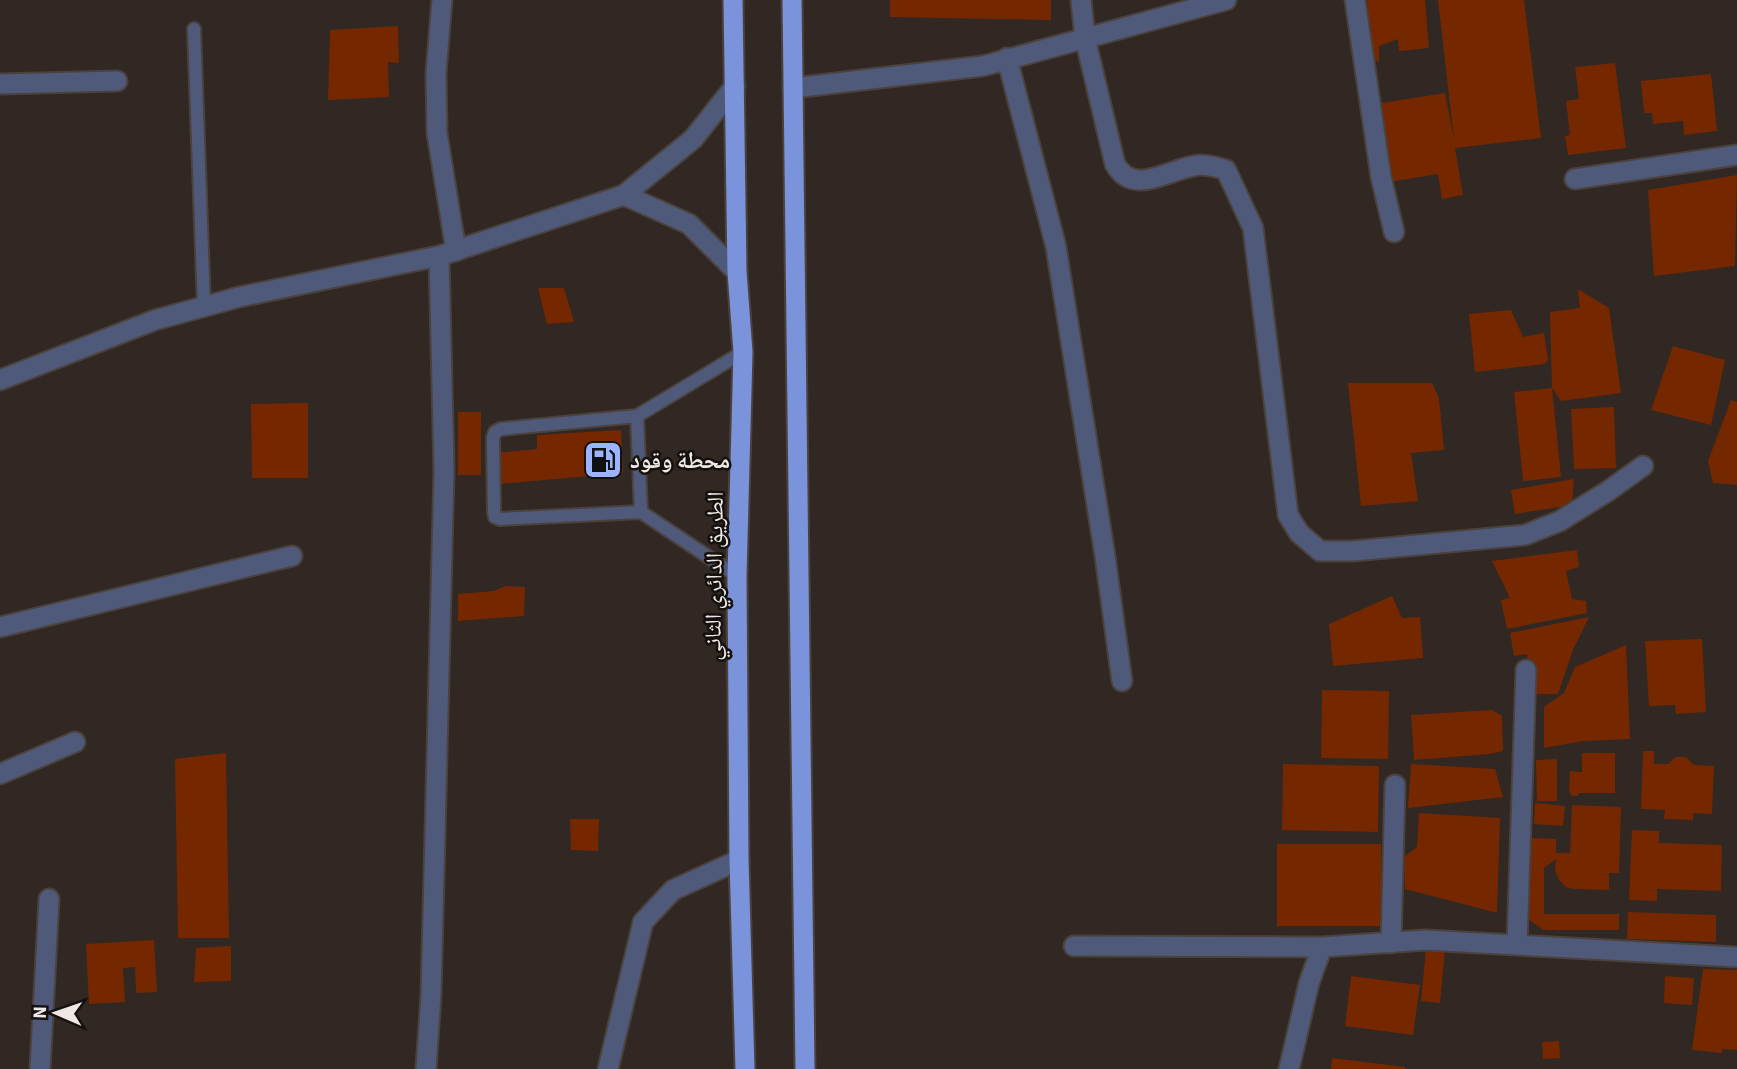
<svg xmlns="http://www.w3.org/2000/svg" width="1737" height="1069" font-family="'Source Sans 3','Noto Naskh Arabic',sans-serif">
  <rect width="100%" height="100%" fill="#312723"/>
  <path fill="#752800" d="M890,0H1051V20L890,17Z
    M1367,0H1425L1429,48L1399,51L1398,39L1379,46V62L1372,59Z
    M1438,0H1524L1541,138L1455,148L1463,195L1442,199L1438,174L1389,182L1376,104L1445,93L1454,140Z
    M398,26L399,63L388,62L389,97L328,100L330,30Z
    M1615,63L1626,148L1568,155L1565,136L1570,135L1566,101L1579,99L1575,67Z
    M1711,74L1717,131L1684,135L1683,121L1653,124L1652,113H1644L1641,81Z
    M1737,175L1735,266L1654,276L1648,190Z
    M538,288H564L574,322L547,324Z
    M1578,289L1609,308L1621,393L1561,401L1552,388L1550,312L1580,308Z
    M1511,310L1523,337L1544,333L1548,360L1545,364L1475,372L1469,314Z
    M1673,346L1725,360L1711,425L1651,410Z
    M1348,383H1432L1439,398L1444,450L1411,453L1418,501L1361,506Z
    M1552,388L1561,477L1523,481L1514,392Z
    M1731,400L1737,402V485L1713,483L1708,461Z
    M308,403V478H252L251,404Z
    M1614,407L1616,468L1574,469L1571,409Z
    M458,412H481V475H458Z
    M621,430L623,473L499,484L496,453L537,449V435Z
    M1574,479L1572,505L1515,514L1511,490Z
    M1577,550L1579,567L1566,571L1572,599L1586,601L1587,613L1507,629L1501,600L1510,598L1492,561Z
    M505,586L525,587L524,616L458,621V594L494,591Z
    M1392,596L1402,618L1420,617L1423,658L1333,666L1329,624Z
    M1589,617L1573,650L1558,694H1533L1527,654L1514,656L1510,633Z
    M1702,639L1706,712L1676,714L1675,705L1649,706L1645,641Z
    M1626,645L1630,739L1583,741L1544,748V707L1564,693L1575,667Z
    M1322,690L1389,691L1388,759L1321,758Z
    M1492,710L1502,716L1503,751L1490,754L1414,760L1411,715Z
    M1643,751H1654V764H1669L1675,757H1686L1694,765L1714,766L1712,814L1693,813V820L1664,819L1665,810L1641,809Z
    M226,753L229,938H178L175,759Z
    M1582,753H1615V793H1580L1577,796H1572L1569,791L1570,771L1582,772Z
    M1557,759V801H1537L1536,760Z
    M1283,764L1379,766L1378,832L1282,830Z
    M1411,764L1495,769L1503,797L1408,808Z
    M1535,803L1565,806L1563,826L1534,824Z
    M1572,805L1621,807L1619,873H1609V890L1574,889L1566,887L1559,880L1555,870L1556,859L1544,868V914H1619V930H1544L1529,920L1531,838L1556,839V853H1570Z
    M1419,813L1500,818L1497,913L1405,889L1404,857L1417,847Z
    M570,819H599L598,851L571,850Z
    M1632,830L1659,831V843L1722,845L1721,891L1657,889V901L1629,900Z
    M1277,844H1381V926H1277Z
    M1628,912L1716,915V942L1627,939Z
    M154,940L157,992L136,993L135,967L123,968L125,1002L89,1004L86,944Z
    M231,946V981L194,982L196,948Z
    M1426,948L1445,950L1440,1003L1421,1001Z
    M1703,969L1737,970V1050L1722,1049V1053L1692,1050Z
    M1351,976L1420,985L1413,1035L1345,1026Z
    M1665,976L1694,978L1692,1005L1664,1003Z
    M1559,1041L1560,1058L1543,1059L1542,1042Z
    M1332,1058L1405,1067V1069H1331Z"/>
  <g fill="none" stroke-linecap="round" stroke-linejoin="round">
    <defs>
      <path id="service" d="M194,29L204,307
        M637,416L501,429L495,432L493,438L494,512L495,517L500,519L641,512
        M737,576L641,512L637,416L743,352"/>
      <path id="minor" d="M442,0L436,73L437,133L456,251
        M1081,0L1085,38L1115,164C1134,198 1169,168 1199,165C1208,165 1217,167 1226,170L1253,228L1288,515L1299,533L1320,551H1353L1525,535L1560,521L1608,491L1643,466
        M1355,0L1381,177L1394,232
        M1007,58L1056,247L1105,556L1122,681
        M0,84L117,81
        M793,88L983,66L1226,0
        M1575,179L1737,155
        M0,627L292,556
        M0,774L75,742
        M1391,943L1395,785
        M1517,945L1526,670
        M1074,946L1322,947
        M40,1069L49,899
        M426,1069L431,995L444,471L439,256
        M608,1069L643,922L673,890L739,860
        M1289,1069L1309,983L1322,947L1425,940L1737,957"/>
      <path id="tertiary" d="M624,195L689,224L737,272
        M0,380L155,320L239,297L439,256L624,195L693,139L735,86"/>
      <path id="trunk" d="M733,0L737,272L743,352L737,576L739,860L745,1069
        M792,0L805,1069"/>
    </defs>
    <use href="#service" stroke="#4b423e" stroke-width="16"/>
    <use href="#minor" stroke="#4b423e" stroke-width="23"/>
    <use href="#tertiary" stroke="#4b423e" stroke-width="23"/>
    <use href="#trunk" stroke="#4b423e" stroke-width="23"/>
    <use href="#service" stroke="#4f5a7a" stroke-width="12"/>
    <use href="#minor" stroke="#4f5a7a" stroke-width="19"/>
    <use href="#tertiary" stroke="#4f5a7a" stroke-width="19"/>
    <use href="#trunk" stroke="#7b93da" stroke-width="19"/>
  </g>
  <defs>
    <symbol id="fuel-square" viewBox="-11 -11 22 22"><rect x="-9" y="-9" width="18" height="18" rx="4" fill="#9bb4fd" stroke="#15110f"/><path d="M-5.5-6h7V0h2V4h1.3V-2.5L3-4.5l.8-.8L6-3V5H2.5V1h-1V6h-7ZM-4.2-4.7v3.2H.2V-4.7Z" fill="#111"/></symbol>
  </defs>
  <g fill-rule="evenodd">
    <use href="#fuel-square" x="581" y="438" width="44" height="44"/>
  </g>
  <g text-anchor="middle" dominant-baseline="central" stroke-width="5" stroke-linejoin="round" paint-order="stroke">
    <g font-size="23" font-weight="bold" fill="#eee7e5" stroke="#15110f" text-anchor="start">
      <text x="630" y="460">محطة وقود</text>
    </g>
    <g font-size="23" fill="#eee7e5" stroke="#15110f">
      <text transform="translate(714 576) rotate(-89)">الطريق الدائري الثاني</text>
    </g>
  </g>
  <g transform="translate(56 1013) rotate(272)" stroke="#15110f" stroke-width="5" paint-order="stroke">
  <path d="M0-5L12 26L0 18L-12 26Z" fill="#eee7e5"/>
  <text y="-10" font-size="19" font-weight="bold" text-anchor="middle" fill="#eee7e5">N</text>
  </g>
</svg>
